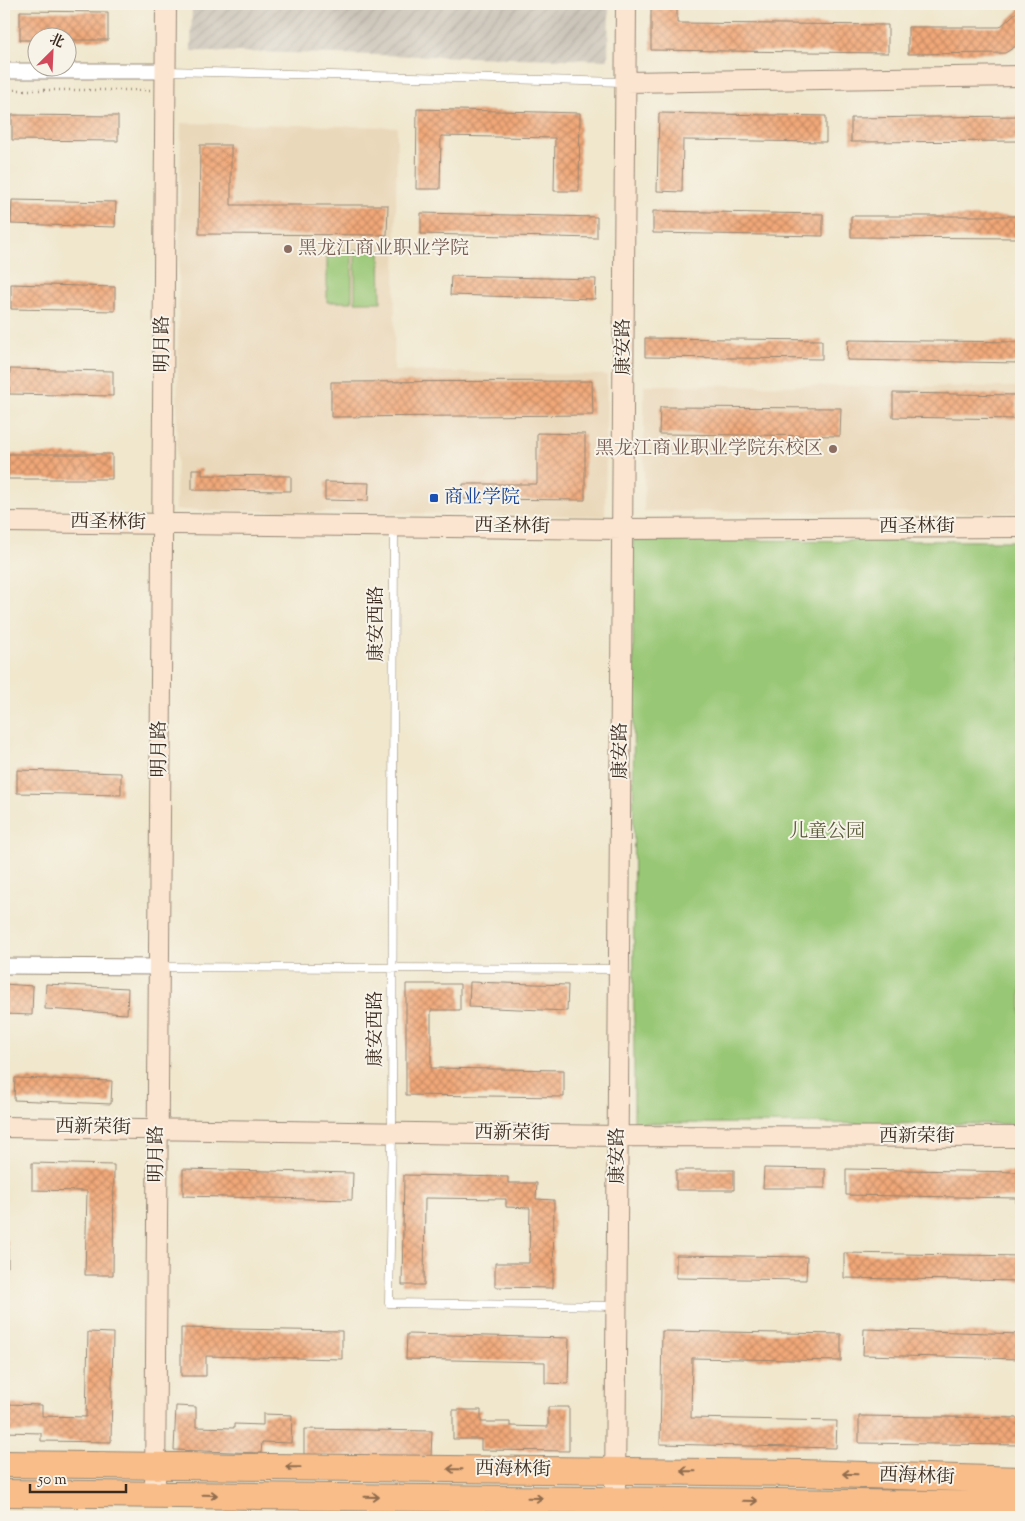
<svg xmlns="http://www.w3.org/2000/svg" width="1025" height="1521" font-family="'Sorts Mill Goudy','Noto Serif SC',serif">
  <defs>
    <pattern id="industrial-furrows" width="10" height="10" patternUnits="userSpaceOnUse" patternTransform="scale(1.25)"><rect width="10" height="10" fill="#cac3b8"/><path d="M-1 1l2-2M0 10L10 0M9 11l2-2" fill="none" stroke="#aea89e"/></pattern>
    <pattern id="building-cross-hatch" width="8" height="8" patternUnits="userSpaceOnUse" patternTransform="scale(1.25)"><rect width="8" height="8" fill="#f1a878"/><path d="M0 0l8 8M0 8l8-8" fill="none" stroke="#c48962"/></pattern>
  </defs>
  <rect width="100%" height="100%" fill="#f7f3e8"/>
  <filter id="ink" filterUnits="userSpaceOnUse"><feTurbulence type="fractalNoise" baseFrequency=".02" numOctaves="2"/><feDisplacementMap in="SourceGraphic" scale="10" xChannelSelector="R" yChannelSelector="G"/><feConvolveMatrix kernelMatrix="1 2 1 2 8 2 1 2 1" color-interpolation-filters="sRGB"/></filter>
  <filter id="wash" filterUnits="userSpaceOnUse"><feTurbulence type="fractalNoise" baseFrequency=".0096" numOctaves="4" result="noise"/><feDisplacementMap in="SourceGraphic" scale="20" xChannelSelector="R" yChannelSelector="G"/><feGaussianBlur stdDeviation="1.12" result="paint"/><feColorMatrix in="noise" values="0 0 0 0 0 0 0 0 0 0 0 0 0 0 0 0 0 1.4 0 .05"/><feComposite in="paint" operator="in"/></filter>
  <g filter="url(#wash)">
    <rect width="100%" height="100%" fill="#f0e7cd"/>
    <path fill="#ead8ba" d="M181,123L397,127L394,371L607,375L605,516L176,510Z
      M644,385L1021,387V513L644,511Z"/>
    <path fill="url(#industrial-furrows)" d="M192,4H609L608,60L191,51Z"/>
    <path fill="#98c775" stroke="#6a784a" d="M352,250V302H327V251Z
      M355,250H380L381,302H355Z
      M633,540L1021,541V1124L634,1123Z"/>
    <g id="blocks">
      <path fill="url(#building-cross-hatch)" d="M651,4H677V23L888,25V53L651,50Z
        M1021,8V43L1005,53L908,54V27H1000Z
        M20,11L108,12V40H68V38H38V40H20Z
        M417,109L580,113L579,191H554L555,138L441,136L440,189H416Z
        M659,113L826,116V142L683,140L682,192L657,191Z
        M12,115L118,116V141L12,140Z
        M1021,116V141L851,142V118Z
        M200,145H231V205H388L387,235L199,234Z
        M12,200L116,202L115,227L11,224Z
        M653,211L823,214V236L653,233Z
        M421,213L597,217V238L421,234Z
        M851,216H1021V238L851,237Z
        M451,276L596,279L595,299L450,295Z
        M11,284L115,287V311L11,309Z
        M645,338L822,340V359L645,357Z
        M848,340L1021,342V363L847,360Z
        M10,369L113,371V396L9,394Z
        M592,381L593,415L331,417V382Z
        M893,393L1016,395V419L893,417Z
        M660,407L841,408L840,436L659,434Z
        M537,433L585,434V500L463,499V484H537Z
        M8,454H112V479H8Z
        M192,469H202V475L291,476V491L192,490Z
        M325,482L369,483L368,501L325,500Z
        M17,770L121,773V795L17,793Z
        M470,982L568,985L567,1011L469,1007Z
        M4,984L33,986L32,1015L4,1014Z
        M46,984L128,988L127,1014L45,1009Z
        M406,984H460V1010H431V1068L564,1070V1097L406,1095Z
        M15,1078L112,1081L111,1104L14,1100Z
        M32,1163L114,1165L113,1275H85L87,1191L32,1190Z
        M764,1168L825,1169V1188H763Z
        M183,1169L353,1173L352,1200L183,1196Z
        M846,1169L1021,1172V1234H1015L1016,1198L846,1195Z
        M676,1170H734V1190H676Z
        M404,1175L508,1177V1183H537L536,1199L554,1200L553,1288L495,1287V1263H529L530,1208L506,1207V1199L425,1198L424,1285H402Z
        M4,1240H8V1267H4Z
        M844,1253L1021,1256V1281L844,1278Z
        M676,1255L807,1257L806,1280L676,1278Z
        M181,1328L342,1331V1359L206,1356V1376H181Z
        M864,1329L1021,1334V1359L863,1355Z
        M662,1331L841,1334V1361L692,1358L691,1418L837,1421L836,1448L660,1444Z
        M88,1332L113,1333L111,1442L41,1441V1433L4,1432V1404L42,1405V1416L86,1417Z
        M4,1333H7V1357H4Z
        M407,1334L569,1338L568,1384L545,1383V1362L406,1359Z
        M176,1406L196,1407V1427L234,1428V1424L263,1425V1414L292,1415L291,1443L262,1442L261,1453L174,1450Z
        M548,1407H569V1451L481,1450V1439H453V1410H481V1422H510V1426L548,1427Z
        M859,1416L1021,1418V1445L859,1443Z
        M304,1429L432,1431L431,1457L304,1455Z"/>
    </g>
  </g>
  <g filter="url(#ink)">
    <use href="#blocks" fill-opacity="0" stroke="#968876" stroke-width="1"/>
    <g fill="none" stroke-linecap="round" stroke-linejoin="round">
      <defs>
        <path id="lane" d="M166,71L624,82
          M394,528L392,1133L389,1303L615,1306
          M159,967L617,969"/>
        <path id="street" d="M4,71H165
          M4,966L159,967"/>
        <path id="secondary" d="M626,82L1021,76
          M4,522L623,529L1021,527
          M4,1127L618,1136L1021,1137
          M155,1494L166,4
          M615,1499L626,4"/>
        <path id="highway" d="M4,1464L802,1473L1021,1480
          M4,1493L1021,1505"/>
      </defs>
      <use href="#lane" stroke="#968876" stroke-width="9"/>
      <use href="#street" stroke="#968876" stroke-width="17"/>
      <use href="#secondary" stroke="#968876" stroke-width="22"/>
      <use href="#highway" stroke="#968876" stroke-width="28"/>
      <path stroke="#968876" stroke-width="2.5" stroke-dasharray="1 4" stroke-linecap="butt" d="M4,90H150"/>
      <use href="#lane" stroke="#fff" stroke-width="8"/>
      <use href="#street" stroke="#fff" stroke-width="15"/>
      <use href="#secondary" stroke="#fce5d0" stroke-width="20"/>
      <use href="#highway" stroke="#f8bd89" stroke-width="26"/>
    </g>
    <defs><path id="oneway-shaft" d="M-6 0H5M1.5-3L5.5 0L1.5 3" fill="none" stroke-width="1.6" stroke-linecap="round" stroke-linejoin="round" transform="scale(1.25)"/></defs>
    <g stroke="#906c4e">
      <use href="#oneway-shaft" transform="translate(293 1467) rotate(-179)"/>
      <use href="#oneway-shaft" transform="translate(455 1469) rotate(-179)"/>
      <use href="#oneway-shaft" transform="translate(688 1471) rotate(-179)"/>
      <use href="#oneway-shaft" transform="translate(850 1474) rotate(-178)"/>
      <use href="#oneway-shaft" transform="translate(210 1495) rotate(1)"/>
      <use href="#oneway-shaft" transform="translate(372 1497) rotate(1)"/>
      <use href="#oneway-shaft" transform="translate(535 1498) rotate(1)"/>
      <use href="#oneway-shaft" transform="translate(750 1501) rotate(1)"/>
    </g>
  </g>
  <g fill="#8d6e63" stroke="#f7f3e8" stroke-width="2">
    <circle cx="288" cy="249" r="5"/>
    <circle cx="833" cy="449" r="5"/>
  </g>
  <rect fill="#1a4fb4" stroke="#f7f3e8" stroke-width="2" x="429" y="493" width="10" height="10" rx="2.5"/>
  <g text-anchor="middle" dominant-baseline="central" stroke-width="4" stroke-linejoin="round" paint-order="stroke">
    <g font-size="19" fill="#785e54" stroke="#f7f3e8" text-anchor="start">
      <text x="298" y="249">黑龙江商业职业学院</text>
      <text x="823" y="449" text-anchor="end">黑龙江商业职业学院东校区</text>
    </g>
    <g font-size="19" fill="#3b2a1e" stroke="#f7f3e8">
      <text transform="translate(163 344) rotate(-90)">明月路</text>
      <text transform="translate(624 347) rotate(-90)">康安路</text>
      <text transform="translate(108 523) rotate(1)">西圣林街</text>
      <text transform="translate(512 527) rotate(1)">西圣林街</text>
      <text x="917" y="527">西圣林街</text>
      <text transform="translate(377 624) rotate(-90)">康安西路</text>
      <text transform="translate(160 749) rotate(-90)">明月路</text>
      <text transform="translate(621 751) rotate(-90)">康安路</text>
      <text transform="translate(376 1029) rotate(-90)">康安西路</text>
      <text transform="translate(93 1128) rotate(1)">西新荣街</text>
      <text transform="translate(512 1134) rotate(1)">西新荣街</text>
      <text x="917" y="1137">西新荣街</text>
      <text transform="translate(157 1154) rotate(-90)">明月路</text>
      <text transform="translate(618 1156) rotate(-90)">康安路</text>
      <text transform="translate(513 1470) rotate(1)">西海林街</text>
      <text transform="translate(917 1477) rotate(2)">西海林街</text>
    </g>
    <g font-size="19" fill="#164399" stroke="#f7f3e8" text-anchor="start">
      <text x="444" y="498">商业学院</text>
    </g>
    <g font-size="19" fill="#575938" stroke="#f7f3e8">
      <text x="827" y="832">儿童公园</text>
    </g>
  </g>
  <rect width="1025" height="1521" fill="none" stroke="#f7f3e8" stroke-width="20"/>
  <g transform="translate(52 52) rotate(24)"><circle r="24" fill="#f7f3e8" stroke="#aca397"/>
  <path d="M0-4L9 19L0 12L-9 19Z" fill="#d1495b"/>
  <text y="-8" font-size="14" font-weight="bold" text-anchor="middle" fill="#3b2a1e">北</text>
  </g>
  <path d="M30 1484v8h96v-8" fill="none" stroke="#3b2a1e" stroke-width="2.5"/>
  <text x="38" y="1484" font-size="15" fill="#3b2a1e" stroke="#f7f3e8" stroke-width="4" paint-order="stroke">50 m</text>
</svg>
